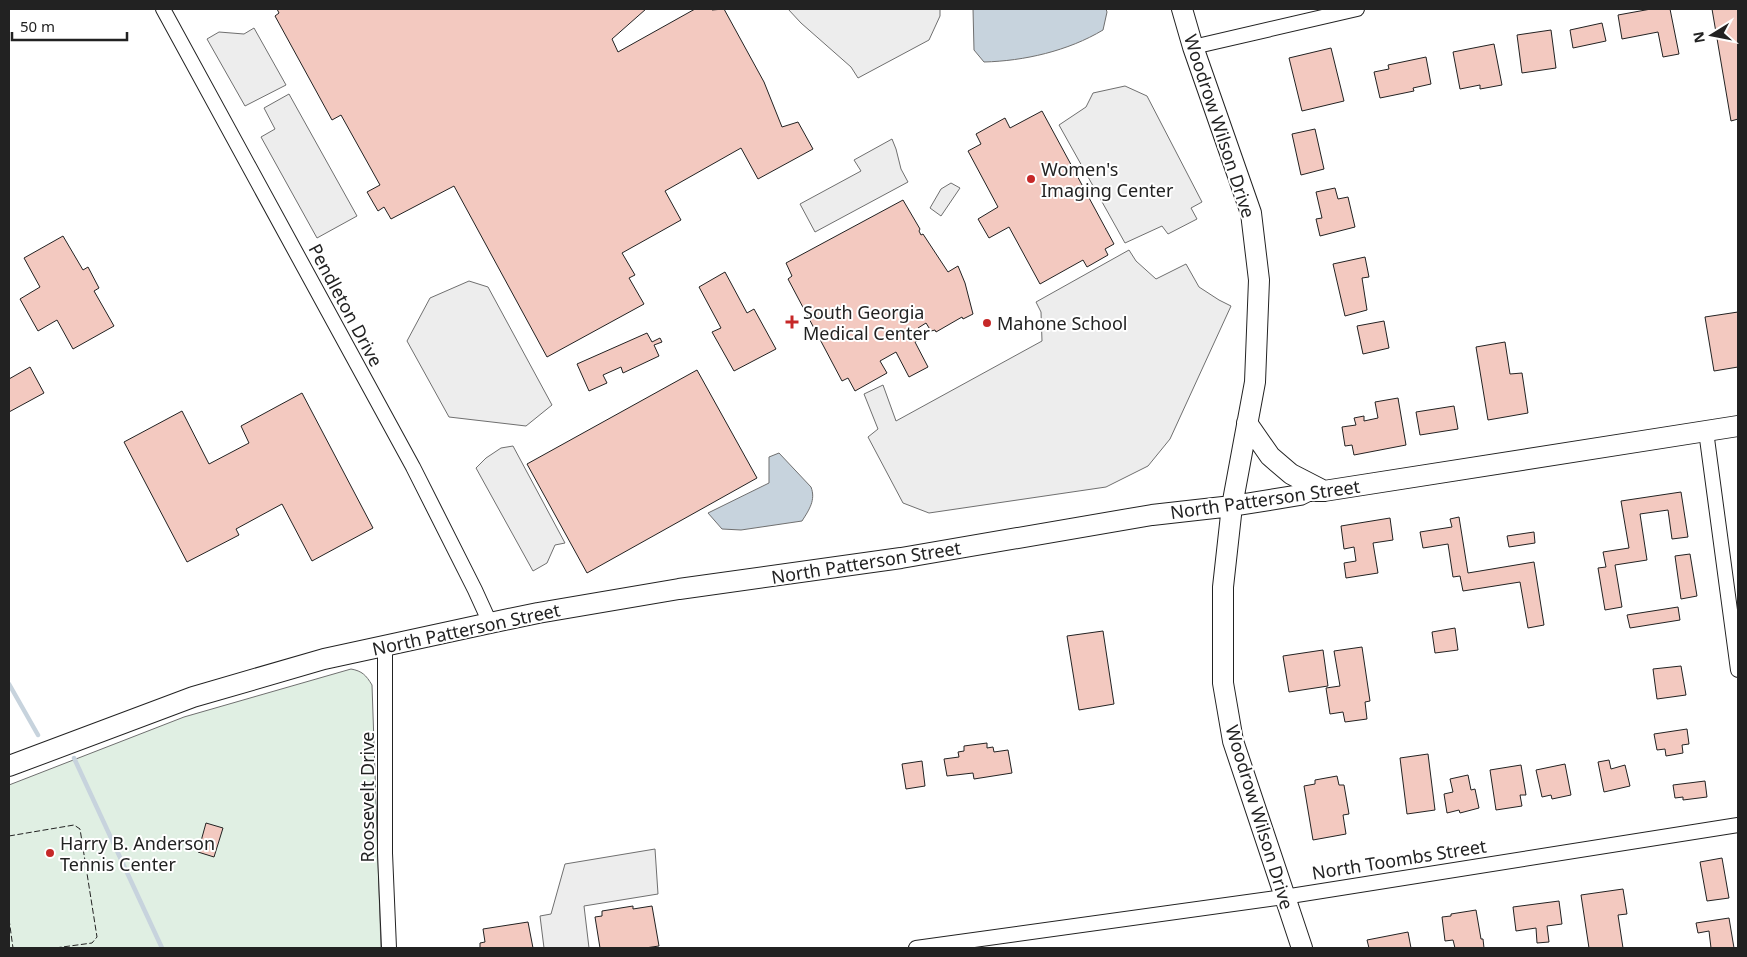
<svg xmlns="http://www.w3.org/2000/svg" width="1747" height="957" font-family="'Noto Sans',sans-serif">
  <rect width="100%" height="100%" fill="#fff"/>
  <path fill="#e0efe3" stroke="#6f6f6f" d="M351,669C362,671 366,675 372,685L381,948H9V785L184,717Z"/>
  <path fill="#ededed" stroke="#6f6f6f" d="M788,9H940V16L929,40L858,78L851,67L801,23Z
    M254,28L286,85L245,106L207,39L219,32L244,34Z
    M1125,86L1147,96L1202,202L1191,208L1197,219L1168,234L1162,226L1125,243L1059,125L1086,107L1093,93Z
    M289,94L357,216L317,238L261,137L275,129L264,108Z
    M892,139L896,149L901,169L908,182L815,232L800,204L861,171L854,160Z
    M951,183L960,188L941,216L930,208L941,189Z
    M1129,250L1136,261L1156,279L1186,264L1199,287L1219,300L1231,306L1170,439L1148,466L1106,487L929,513L903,503L868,437L878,429L864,394L883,385L896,421L1042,341L1041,312L1036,302Z
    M469,281L488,287L552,405L526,426L449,417L407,341L430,298Z
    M513,446L565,543L555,545L547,563L533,571L476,468L486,458L501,448Z
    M655,849L658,894L584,906L589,948H544L540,916L551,914L565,864Z"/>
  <path fill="#c7d3dd" stroke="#6f6f6f" d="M973,9H1106L1107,12L1103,30C1068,51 1024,61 984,62L974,50Z
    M779,453L811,487C816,500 809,510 802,521L741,530L722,529L708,513L769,483V457Z"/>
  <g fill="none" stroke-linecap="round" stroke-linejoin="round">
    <path stroke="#c7d3dd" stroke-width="4.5" d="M9,684L38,735
      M74,758L162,948"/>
  </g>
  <path fill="#f3c9c0" stroke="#222" d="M277,9H646L612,39L618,52L695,9H712V10L724,9L764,82L782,127L798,122L813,149L758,179L741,148L665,191L681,220L622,253L635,275L629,278L644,304L547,357L454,186L391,219L384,207L378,211L367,192L380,185L341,115L332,120L275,16L279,13Z
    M1651,9H1670L1679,54L1663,57L1658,32L1622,39L1618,15Z
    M1712,9H1738V119L1731,121Z
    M1602,23L1606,41L1573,48L1570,30Z
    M1551,30L1556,68L1522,73L1517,35Z
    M1494,44L1502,85L1480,89V85L1460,89L1453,52Z
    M1331,48L1344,101L1302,111L1289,58Z
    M1426,57L1431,84L1413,88L1414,91L1380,98L1374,72L1389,69L1388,65Z
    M1042,111L1114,244L1105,249L1108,255L1087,267L1083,260L1040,284L1009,227L989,238L978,219L998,207L968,151L981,144L976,134L1005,118L1010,128Z
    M1315,129L1324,169L1301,175L1292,134Z
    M1335,188L1338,199L1348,197L1355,227L1320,236L1316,219L1322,218L1316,192Z
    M903,200L920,229L919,231L921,235L923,234L948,272L958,266L965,283L973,314L963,319L962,317L936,332L935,330L931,331L926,323L918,328L923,338L915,342L928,367L909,377L896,352L880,361L887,373L855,391L848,378L842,381L788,279L792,276L786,263Z
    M63,236L83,270L88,267L99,288L94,291L114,326L73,349L57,320L38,331L20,299L40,287L24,258Z
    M1365,257L1369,277L1362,278L1367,310L1345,316L1333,264Z
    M725,272L747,313L754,309L776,349L734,371L712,332L721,328L699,287Z
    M1738,312V367L1714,371L1705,317Z
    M1384,321L1389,348L1363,354L1357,326Z
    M647,333L652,342L660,338L662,342L654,345L659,356L623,373L621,367L603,375L607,383L589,391L577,364Z
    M1505,342L1510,374L1522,373L1528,413L1488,420L1476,347Z
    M30,367L44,393L9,412V379Z
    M697,370L757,478L587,573L527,464Z
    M302,393L373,528L312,561L282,504L236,529L239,535L187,562L124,442L182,411L209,464L249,443L241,426Z
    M1398,398L1406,445L1354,455L1352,445L1345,446L1342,427L1356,425L1354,418L1364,416V421L1378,418L1375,402Z
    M1454,406L1458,429L1420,435L1416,412Z
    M1681,492L1688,537L1672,539L1668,510L1640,514L1647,560L1615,565L1622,607L1605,610L1598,568L1606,567L1603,552L1629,548L1621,501Z
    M1459,517L1468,573L1534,562L1544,625L1528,628L1520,582L1463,591L1460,576L1453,577L1448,544L1423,548L1420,532L1452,527L1450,519Z
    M1390,518L1393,540L1373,543L1378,573L1346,578L1344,563L1356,561L1354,547L1344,549L1341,526Z
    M1534,532L1535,543L1509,547L1507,536Z
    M1690,554L1697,596L1681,599L1675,556Z
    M1678,607L1680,620L1630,628L1627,615Z
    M1455,628L1458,650L1435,653L1432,632Z
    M1103,631L1114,704L1079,710L1067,636Z
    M1362,647L1370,701L1365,702L1367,719L1345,722L1343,712L1330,714L1326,688L1340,686L1334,651Z
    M1323,650L1328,686L1289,692L1283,656Z
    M1681,666L1686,695L1657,699L1653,669Z
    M1687,729L1689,744L1682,745L1683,753L1666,756L1665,749L1657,750L1654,734Z
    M987,743V748L993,747L994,752L1008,750L1012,773L974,779L973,773L947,776L944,759L959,757L958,752L964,751V746Z
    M1428,754L1435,810L1407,814L1400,758Z
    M1609,760L1611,769L1625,765L1630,786L1604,792L1598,762Z
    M922,761L925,786L906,789L902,764Z
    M1565,764L1571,795L1552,799L1551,795L1542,797L1536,770Z
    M1521,765L1526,795H1520L1522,806L1496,810L1490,770Z
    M1468,775L1471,790L1475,789L1479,808L1460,813L1459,810L1447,813L1444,794L1453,792L1450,779Z
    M1337,776L1339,785H1344L1349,814L1343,815L1346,834L1313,840L1304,786L1315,784V780Z
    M1705,781L1707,797L1683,800V797L1675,798L1673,785Z
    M206,823L223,828L214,857L198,852Z
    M1722,858L1729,898L1707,901L1700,862Z
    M1623,889L1627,914L1618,915L1623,948H1589L1581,895Z
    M1559,901L1562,924L1547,926L1549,942L1537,943L1536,928L1516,931L1513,907Z
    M633,906V909L652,906L659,946L645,948H600L595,917L602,916V911Z
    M1476,910L1481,939H1483L1484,948H1455L1453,940L1445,941L1442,917L1451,916V914Z
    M1729,918L1734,948H1711L1709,931L1698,933L1696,923Z
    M528,922L533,948H480V943L485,942L483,929Z
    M1408,932L1411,948H1369L1367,940Z"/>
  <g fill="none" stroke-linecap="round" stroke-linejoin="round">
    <defs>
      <path id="minor" d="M163,9L413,467L475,590L490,623
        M1193,47L1357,9
        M1706,431L1738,670
        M385,645V853L389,948
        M916,948L1284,897L1738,825"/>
      <path id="secondary" d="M1182,9L1193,47L1251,213L1259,280L1255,382L1232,506L1223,587V683L1233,741L1302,948
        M1247,423L1270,456L1291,474L1324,491
        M9,766L193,697L324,659L490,623L538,613L679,589L901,558L1152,515L1232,506L1300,495L1308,491H1324L1738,426"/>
    </defs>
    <use href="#minor" stroke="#222" stroke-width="16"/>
    <use href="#secondary" stroke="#222" stroke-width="22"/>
    <use href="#minor" stroke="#fff" stroke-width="14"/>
    <use href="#secondary" stroke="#fff" stroke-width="20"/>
    <path stroke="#222" stroke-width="1" stroke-dasharray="6 2.5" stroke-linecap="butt" d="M9,836L74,825L80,829L97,937L92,943L55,948
      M9,919L13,948"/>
  </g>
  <g fill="#c62828" stroke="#fff" stroke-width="2">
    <circle cx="1031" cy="179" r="5"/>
    <path d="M789.5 314.5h5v5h5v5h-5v5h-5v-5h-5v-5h5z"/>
    <circle cx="987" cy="323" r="5"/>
    <circle cx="50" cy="853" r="5"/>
  </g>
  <g text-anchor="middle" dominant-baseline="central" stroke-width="4" stroke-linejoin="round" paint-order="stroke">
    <g font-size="18" fill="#222" stroke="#fff">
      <text transform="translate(1220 126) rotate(72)">Woodrow Wilson Drive</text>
      <text transform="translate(346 305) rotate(62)">Pendleton Drive</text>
      <text transform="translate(1265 499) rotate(-8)">North Patterson Street</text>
      <text transform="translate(866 562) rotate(-9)">North Patterson Street</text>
      <text transform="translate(466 629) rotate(-12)">North Patterson Street</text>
      <text transform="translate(367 797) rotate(-90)">Roosevelt Drive</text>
      <text transform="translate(1260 817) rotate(73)">Woodrow Wilson Drive</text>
      <text transform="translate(1399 859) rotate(-9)">North Toombs Street</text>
    </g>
    <g font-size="18" fill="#222" stroke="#fff" text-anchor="start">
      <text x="1041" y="169">Women's<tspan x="1041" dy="21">Imaging Center</tspan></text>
      <text x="803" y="312">South Georgia<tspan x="803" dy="21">Medical Center</tspan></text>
      <text x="997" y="323">Mahone School</text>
      <text x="60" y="843">Harry B. Anderson<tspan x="60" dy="21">Tennis Center</tspan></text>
    </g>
  </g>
  <rect width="1747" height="957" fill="none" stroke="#222222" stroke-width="20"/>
  <g transform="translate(1712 35) rotate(260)" stroke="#ffffff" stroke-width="4" paint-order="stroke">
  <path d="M0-4L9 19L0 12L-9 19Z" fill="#222222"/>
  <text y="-8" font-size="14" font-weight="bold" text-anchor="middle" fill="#222222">N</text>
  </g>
  <path d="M12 32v8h115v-8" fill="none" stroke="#222222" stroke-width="2.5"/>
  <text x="20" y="32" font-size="15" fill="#222222" stroke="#ffffff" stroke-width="4" paint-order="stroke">50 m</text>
</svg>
